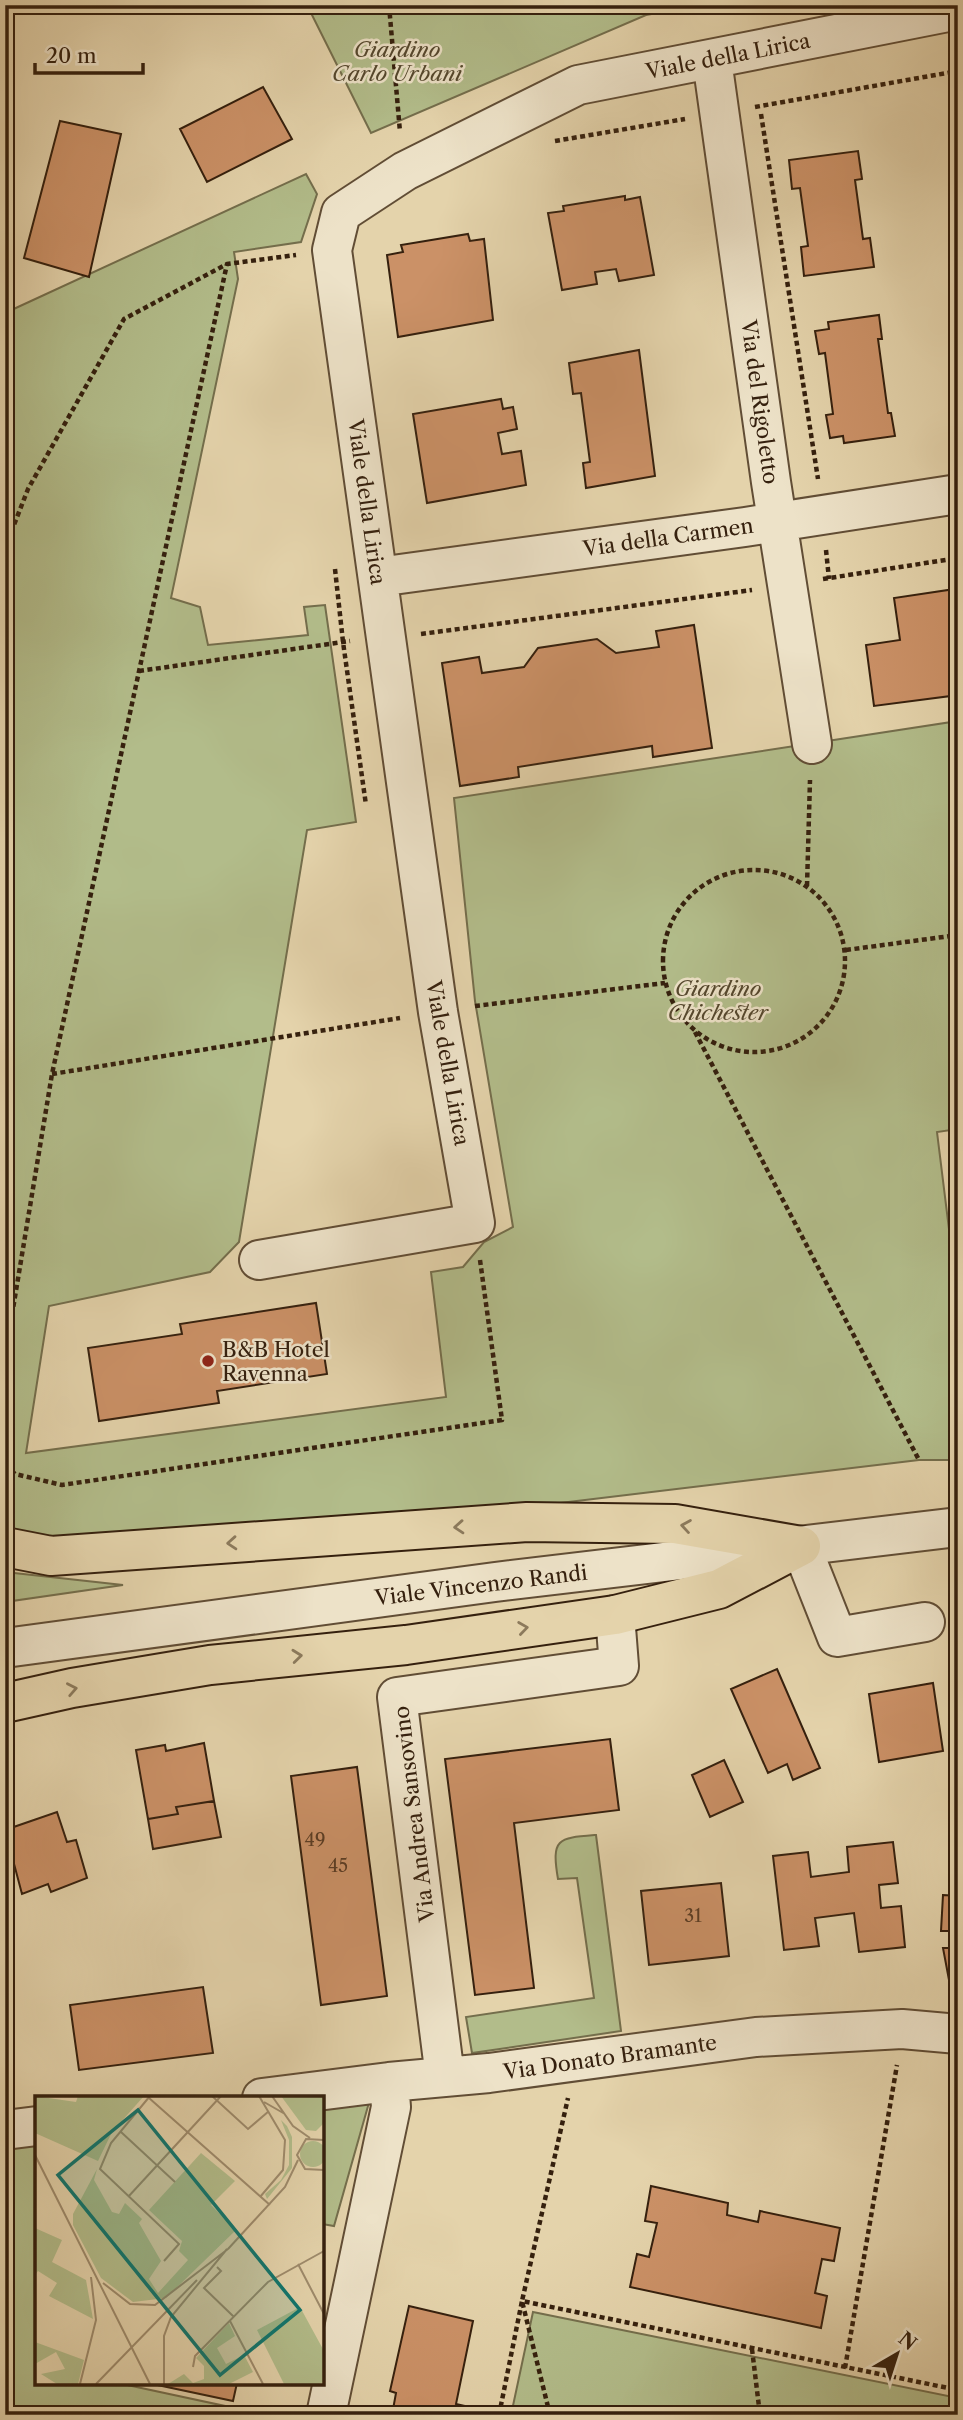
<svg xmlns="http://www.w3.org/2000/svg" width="963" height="2420" font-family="'Libre Caslon Text',serif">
  <rect width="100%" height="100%" fill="#e4d3ab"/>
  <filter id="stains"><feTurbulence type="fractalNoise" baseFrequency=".00286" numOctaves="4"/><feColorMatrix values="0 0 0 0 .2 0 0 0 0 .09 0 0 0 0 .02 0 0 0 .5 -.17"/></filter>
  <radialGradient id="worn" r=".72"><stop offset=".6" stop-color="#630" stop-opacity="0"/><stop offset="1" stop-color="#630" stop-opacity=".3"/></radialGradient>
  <path fill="#b2bc8a" stroke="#746e4c" stroke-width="2" d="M307,5H702L646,15L371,133Z
    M306,174L317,194L301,242L234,252L238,279L171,598L200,607L208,645L308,635L304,607L325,605L356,822L307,830L239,1242L210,1272L49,1306L26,1453L446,1397L431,1272L463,1267L484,1242L513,1227L475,1001L454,798L958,721V1129L937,1132L958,1302V1460H919L560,1503L54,1541L5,1527V313Z
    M5,1572L123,1585L5,1602Z
    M596,1835L621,2031L472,2053L466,2017L594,1998L577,1878L558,1879C551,1838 558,1838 596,1835Z
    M370,2099L334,2226L322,2224V2105Z
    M37,2144V2383H118L267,2415H5V2148Z
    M533,2312L958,2398V2415H511Z"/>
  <path fill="#cb9167" stroke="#35200e" stroke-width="2" d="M263,87L292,139L207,182L180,129Z
    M60,121L121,134L89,277L24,258Z
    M858,151L862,179L855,180L863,239L870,238L874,267L804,276L801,247L808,246L800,188L792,189L789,160Z
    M625,196V200L640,197L654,275L619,281L616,269L595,272L597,284L562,290L548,213L564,211L563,206Z
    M468,234L470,241L484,239L493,320L398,337L387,255L403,252L401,245Z
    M879,315L882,339H878L888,413H891L895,436L844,443L843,436L830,438L826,415L833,414L825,353L819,354L815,331L829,329L828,322Z
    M639,350L655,476L586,488L583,463L590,462L581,393L573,394L569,363Z
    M501,399L503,409L513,407L517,429L498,433L502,454L521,451L526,485L427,503L413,414Z
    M955,589L958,608V695L874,706L866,645L900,640L894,598Z
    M694,625L712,748L653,757L652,746L518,767L519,777L460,786L442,663L479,657L482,673L524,667L538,648L597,639L616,653L659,647L656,631Z
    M316,1303L327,1374L217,1391L219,1403L99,1421L88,1348L182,1334L180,1324Z
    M777,1669L820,1768L793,1780L787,1764L768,1773L731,1689Z
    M933,1683L943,1751L879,1762L869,1694Z
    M610,1739L619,1810L514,1823L534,1988L475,1995L445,1759Z
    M204,1743L214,1801L176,1807L178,1814L148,1819L136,1750L165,1745L166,1751Z
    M724,1760L743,1802L710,1817L692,1775Z
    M357,1767L387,1996L321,2005L291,1776Z
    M214,1801L221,1837L153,1849L148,1819L178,1814L176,1807Z
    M57,1812L67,1842L76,1840L87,1878L51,1892L48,1884L22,1894L5,1830Z
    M893,1842L898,1883L879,1885L881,1908L901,1906L905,1947L859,1952L854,1913L815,1918L819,1946L784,1950L773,1856L808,1852L811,1877L849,1872L847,1847Z
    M721,1883L729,1956L649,1965L641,1891Z
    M943,1895L958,1896V1980H949L943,1948H949L951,1931H941Z
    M203,1987L213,2053L79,2070L70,2005Z
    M651,2186L728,2203L727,2215L758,2222L760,2211L840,2228L834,2261L822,2259L815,2293L827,2296L821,2328L630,2287L637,2254L649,2257L657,2223L645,2221Z
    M409,2306L473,2321L456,2404L465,2406L463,2415H392L396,2393L390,2391Z
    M148,2383H237L233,2401Z"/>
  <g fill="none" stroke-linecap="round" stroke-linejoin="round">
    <defs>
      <path id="minor" d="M712,60L771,482L812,744
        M378,577L745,527L958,494
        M259,1260L475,1223L438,1012L332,250L341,213L405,171L578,85L958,10
        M801,1546L837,1637L925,1622
        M5,1648L495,1582L958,1527
        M445,2077L397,1697L619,1666L615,1615
        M262,2098L389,2082L489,2073L756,2037L902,2029L958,2034
        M5,2130L37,2126
        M326,2415L391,2107L389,2082"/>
      <path id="highway" d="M5,1547L51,1556L527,1522L675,1524L801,1546
        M5,1703L72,1688L210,1665L406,1645L615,1615L719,1589L801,1546"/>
    </defs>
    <use href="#minor" stroke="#614d35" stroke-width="42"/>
    <use href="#highway" stroke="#35200e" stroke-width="42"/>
    <path stroke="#35200e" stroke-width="4.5" stroke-dasharray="5 3.5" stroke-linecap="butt" d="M389,5L400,132
      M755,107L958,71
      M761,114L818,479
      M555,141L685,119
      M5,548L28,489L124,319L227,264L296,255
      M826,550L829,579
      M335,569L343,642L366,805
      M823,579L958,558
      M421,634L752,590
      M139,671L350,641
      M663 961a91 91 0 1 1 182 0a91 91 0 1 1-182 0Z
      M807,886L810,780
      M846,950L958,935
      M475,1006L665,983
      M695,1032L919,1460
      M52,1074L400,1018
      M5,1357L52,1074L227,264
      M5,1465L15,1474L62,1485L502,1420L480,1260
      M752,2349L760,2415
      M845,2368L897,2065
      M499,2415L522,2301L958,2390
      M550,2415L522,2301L568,2098"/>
    <use href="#minor" stroke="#ede2c8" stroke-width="38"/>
    <use href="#highway" stroke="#e4d3ab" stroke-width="38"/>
  </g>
  <defs><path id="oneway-chevron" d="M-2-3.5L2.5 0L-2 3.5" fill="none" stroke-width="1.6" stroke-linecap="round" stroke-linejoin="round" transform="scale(1.75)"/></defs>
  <g stroke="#8c7a5c">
    <use href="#oneway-chevron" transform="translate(686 1526) rotate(-171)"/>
    <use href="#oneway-chevron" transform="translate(459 1527) rotate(176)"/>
    <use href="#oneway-chevron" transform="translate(232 1543) rotate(176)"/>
    <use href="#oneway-chevron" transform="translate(523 1628) rotate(-8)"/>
    <use href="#oneway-chevron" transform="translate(297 1656) rotate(-6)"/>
    <use href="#oneway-chevron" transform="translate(72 1689) rotate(-11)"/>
  </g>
  <circle fill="#8f2418" stroke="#ede2c8" stroke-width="2.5" cx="208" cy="1361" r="7"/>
  <g text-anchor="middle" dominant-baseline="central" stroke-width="5" stroke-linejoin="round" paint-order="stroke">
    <g font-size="18" fill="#5a3c24">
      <text x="315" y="1840">49</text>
      <text x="338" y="1866">45</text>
      <text x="693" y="1916">31</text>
    </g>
    <g font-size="21" font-style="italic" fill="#54472d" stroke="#ede2c8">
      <text x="397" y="49">Giardino<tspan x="397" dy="24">Carlo Urbani</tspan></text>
      <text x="718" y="988">Giardino<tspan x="718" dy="24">Chichester</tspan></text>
    </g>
    <g font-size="21" fill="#35200e" stroke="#ede2c8">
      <text transform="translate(728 56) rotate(-11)">Viale della Lirica</text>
      <text transform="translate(760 402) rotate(82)">Via del Rigoletto</text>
      <text transform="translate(367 502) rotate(82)">Viale della Lirica</text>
      <text transform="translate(668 537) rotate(-8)">Via della Carmen</text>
      <text transform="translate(448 1063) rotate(80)">Viale della Lirica</text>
      <text transform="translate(481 1585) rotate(-7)">Viale Vincenzo Randi</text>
      <text transform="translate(414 1814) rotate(-97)">Via Andrea Sansovino</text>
      <text transform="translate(610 2057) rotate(-8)">Via Donato Bramante</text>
    </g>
    <g font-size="21" fill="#35200e" stroke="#ede2c8" text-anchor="start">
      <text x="222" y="1349">B&amp;B Hotel<tspan x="222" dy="24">Ravenna</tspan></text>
    </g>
  </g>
  <g transform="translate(35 2096)">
    <rect width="289" height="289" fill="#e4d3ab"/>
    <path d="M0,0L41,6L43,0H109L77,36L63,65L0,37ZM246,0H289V27L281,35L271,34ZM246,24L252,30L257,41V72L232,103L230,98L246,84L254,69V44ZM265 58a13 13 0 1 1 26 0a13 13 0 1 1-26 0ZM166,57L200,85L176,109L201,134L131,202L98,206L66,182L38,129V118L62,73L59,84L77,116L84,118L90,107L107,123L104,127L126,165L114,183L123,197L153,164L144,155L147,145L114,114ZM0,132L27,144L17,166L51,184L58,223L14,200L22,187L3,175L0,179ZM265,211L289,255V286L284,288H249L222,234ZM194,227L200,240L182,252L191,268L209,259L218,276L194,288H133L149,278L158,287L169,283V270L161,262ZM0,246L49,264L43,288H22L6,278L30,273L21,256L0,268Z" fill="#b2bc8a"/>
    <path fill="none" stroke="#9e8b6c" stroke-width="2" d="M115,0L76,47L65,73L144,148L129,165M177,0L213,33L234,15M224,0L250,44L248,74L225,101M237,0L258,30L275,42M114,2L235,109M229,6L250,18M86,36L140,86M289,44L271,43L262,59L270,73L289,74M0,59L115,288M93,101L186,0M193,153L250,91L263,64M263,168L289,218M182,171L186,175L169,192L199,221M68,187L95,208L120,209L193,153M195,225L228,288M158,271L160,260L233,186L289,155M45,288L61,224L56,181M61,288L162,184M129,288V240L136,221L192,153"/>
    <path fill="#0f766e" fill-opacity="0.15" stroke="#0f766e" stroke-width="3.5" d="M103,14L265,214L185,279L23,79Z"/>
    <rect width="289" height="289" fill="none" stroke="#35200e" stroke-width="3.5"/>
  </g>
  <rect width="963" height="2420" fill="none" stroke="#e4d3ab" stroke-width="28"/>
  <rect x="7" y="7" width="949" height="2406" fill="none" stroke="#35200e" stroke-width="3.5"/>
  <rect x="14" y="14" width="935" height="2392" fill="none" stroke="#35200e" stroke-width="2"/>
  <g transform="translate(897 2354) rotate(39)" stroke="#ede2c8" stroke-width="5" paint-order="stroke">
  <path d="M0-5L12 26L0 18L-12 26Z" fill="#35200e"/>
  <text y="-10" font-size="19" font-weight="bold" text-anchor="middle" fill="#35200e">N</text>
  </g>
  <path d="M35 63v10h108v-10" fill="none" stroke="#35200e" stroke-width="3.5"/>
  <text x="46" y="63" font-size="21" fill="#35200e" stroke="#ede2c8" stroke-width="5" paint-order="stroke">20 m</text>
  <rect width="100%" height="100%" filter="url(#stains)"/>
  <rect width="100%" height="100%" fill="url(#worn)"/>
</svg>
